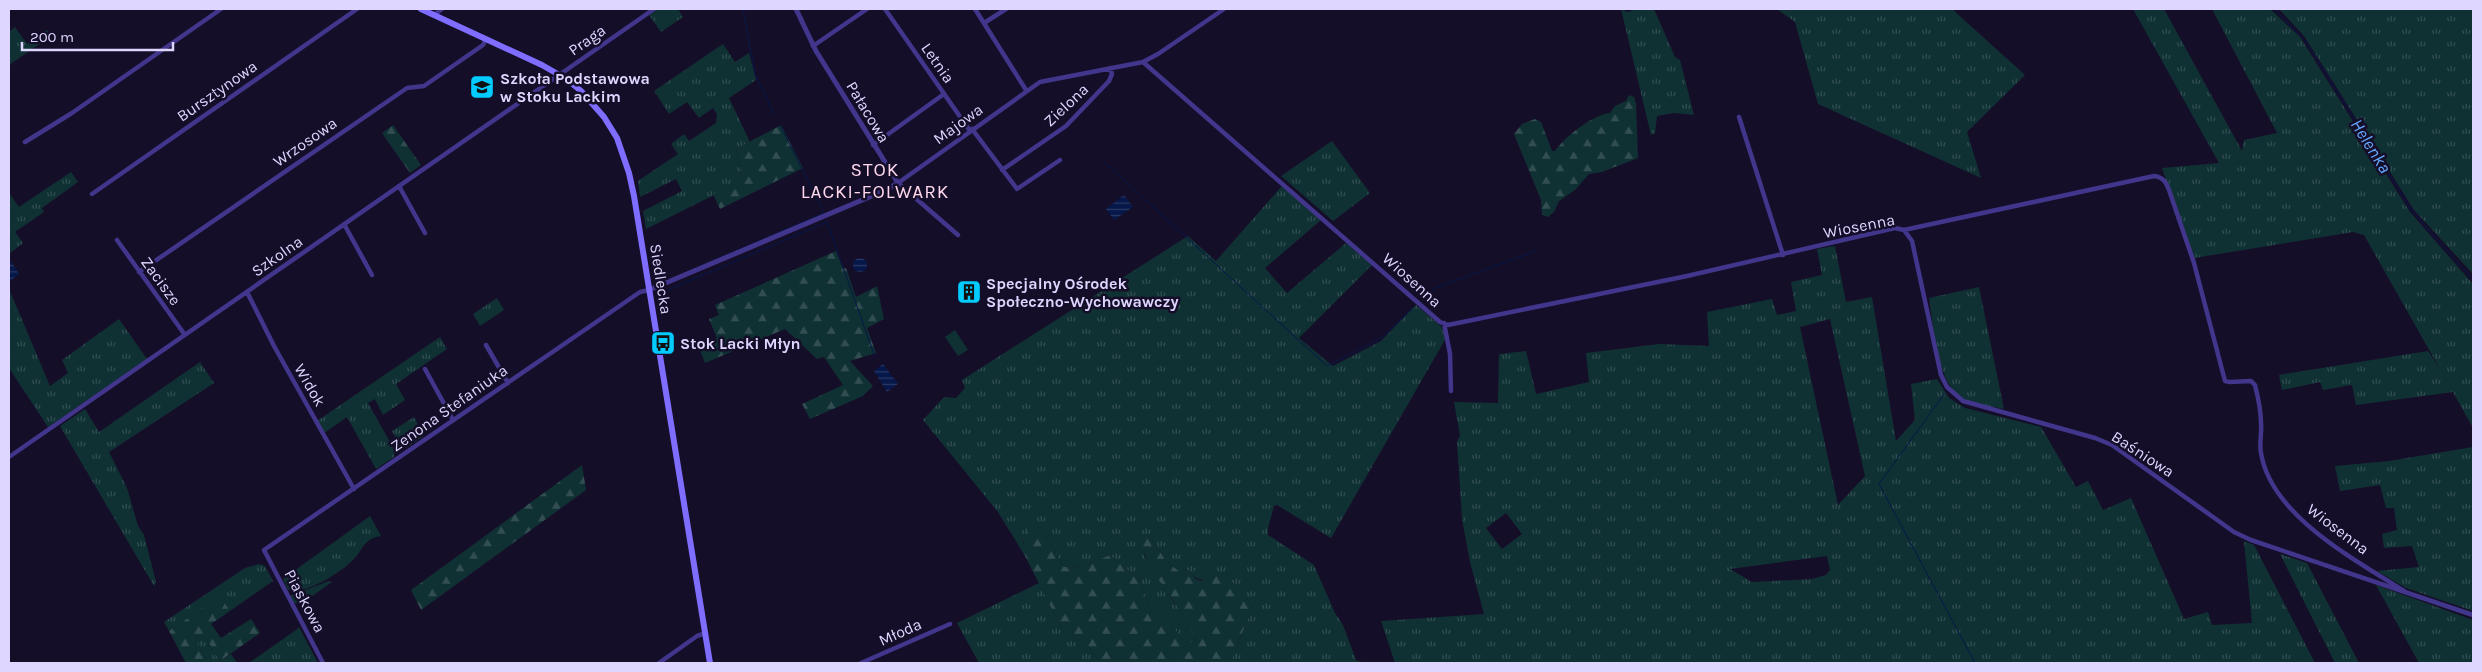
<svg xmlns="http://www.w3.org/2000/svg" width="2482" height="672" font-family="Karla,sans-serif">
  <defs>
    <pattern id="grass-tufts" width="24" height="20" patternUnits="userSpaceOnUse" patternTransform="scale(1.25)"><rect width="24" height="20" fill="#103133"/><path d="M3 7l-1-3M5 7V3M7 7l1-3M15 17l-1-3M17 17v-4M19 17l1-3" fill="none" stroke="#324e52"/></pattern>
    <pattern id="forest-firs" width="22" height="20" patternUnits="userSpaceOnUse" patternTransform="scale(1.25)"><rect width="22" height="20" fill="#103133"/><path d="M5 1l3.5 6h-7zM16 11l3.5 6h-7z" fill="#324e52"/></pattern>
    <pattern id="water-rules" width="6" height="5" patternUnits="userSpaceOnUse" patternTransform="scale(1.25)"><rect width="6" height="5" fill="#061849"/><path d="M0 2.5h6" fill="none" stroke="#2a3964"/></pattern>
  </defs>
  <rect width="100%" height="100%" fill="#150e29"/>
  <path fill="url(#grass-tufts)" fill-rule="evenodd" d="M658,9H678L683,17L661,32L649,15Z
    M1621,9L1628,12L1637,9H1654L1675,57L1680,60L1694,115L1674,113L1657,116L1655,133L1651,135Z
    M1777,9H1952L2025,75L1967,132L1981,178L1818,104L1795,22Z
    M2133,9H2164L2242,151L2244,140L2277,133L2212,9H2270L2300,37L2410,212L2473,284V428L2453,392L2356,405L2352,385L2323,390L2320,382L2282,390L2279,375L2428,351L2440,369L2364,235L2353,232L2194,258L2162,168L2219,163Z
    M2279,9H2473V274L2414,210L2304,36Z
    M15,27L27,44L9,56V32Z
    M723,44L735,62L749,53L756,80L729,98L750,142L736,149L742,172L738,183L646,229L643,211L682,191L676,179L640,197L638,181L678,154L671,144L684,134L689,141L716,123L717,114L713,108L699,118L687,102L669,114L654,91Z
    M1332,141L1370,193L1333,221L1281,176Z
    M71,172L78,182L42,208L44,212L15,232L23,243L9,254V193L19,207Z
    M1282,186L1321,220L1265,268L1287,293L1346,243L1372,265L1299,338L1333,366L1381,341L1416,305L1441,326L1446,338L1331,538L1277,505L1274,506L1268,528V535L1314,565L1335,613L1343,625L1356,660L1363,663H1230L1253,606L1225,574C1208,579 1201,586 1188,570L1180,572L1166,561L1149,536L1144,555L1171,598L1190,623L1196,643L1185,642L1166,619L1148,604L1140,580L1110,555L1084,566L1064,567L1044,534L1023,539L1025,556L998,512L923,420L944,397L956,398L965,388L962,380L1188,236L1216,261Z
    M1835,246L1846,302L1872,297L1896,441L1915,420L1911,384L1937,379L1949,398L1965,408L2041,427L2076,487L2088,481L2103,510L2131,498L2184,619L2208,612L2212,625L2252,623L2244,541L2254,545L2315,663H1395L1381,621L1484,614L1470,562L1462,519L1457,442L1460,435L1454,402L1498,403L1499,354L1526,351L1536,394L1589,382L1586,353L1659,344L1709,346L1707,312L1772,299L1777,315L1796,311L1791,282L1822,275L1817,249ZM1830,319L1865,476L1838,505L1800,327ZM1506,513L1522,534L1502,549L1486,528ZM1827,556L1830,570L1826,575L1812,579L1752,582L1730,569Z
    M1979,287L2004,409C1992,406 1977,405 1966,400C1936,386 1934,327 1929,298Z
    M9,289L50,386L68,373L62,360L119,319L147,359L48,427L9,368Z
    M497,298L504,310L480,326L473,314Z
    M440,337L447,349L396,384L405,400L383,415L375,399L368,403L395,451L394,457L376,469L347,417L324,433L317,421Z
    M200,362L214,383L109,452L127,488L138,526L144,535L156,582L154,586L60,426L85,409L99,432Z
    M414,417L424,436L406,448L401,447L392,431Z
    M2473,447V611L2406,588L2377,571L2419,567L2412,546L2384,548L2382,534L2397,530L2394,508H2386L2380,485L2340,491L2335,466L2389,461Z
    M370,516L381,536C364,538 363,550 353,560C340,573 306,595 288,590L283,579Z
    M2280,554L2307,563L2359,663H2335Z
    M259,564L265,566L273,581L230,611L220,597L169,631L164,622L245,568Z
    M329,581L332,582L301,604L294,603L290,596Z
    M1039,583L1062,629L1088,646L1100,663H979L957,623Z
    M2376,585L2473,620V663H2419Z
    M299,627L318,663H249L296,630Z
    M201,636L207,640L220,661L231,654L237,663H208L195,639Z"/>
  <path fill="url(#forest-firs)" d="M47,30L51,36L9,65V56Z
    M1629,95L1634,97L1636,104L1638,158L1602,172L1589,174L1575,190L1559,201L1554,212L1548,217L1542,215L1541,200L1514,134L1522,124L1535,119L1541,122L1552,151H1555C1566,136 1592,115 1610,113L1615,106L1626,101Z
    M393,125L421,165L410,173L382,133Z
    M781,125L803,168L720,209L713,194L738,183L742,172L736,149Z
    M836,251L843,269L846,268L856,297L877,286L884,319L867,328L876,353L850,361L873,386L863,396L810,419L802,404L843,385L824,357L817,359L785,329L705,363L698,345L717,338L709,319L719,315L715,305Z
    M582,465L586,490L421,610L411,590Z
    M1029,528L1044,534L1064,567L1084,566L1110,555L1140,580L1148,604L1166,619L1185,642H1196C1184,605 1150,579 1140,541L1149,536L1166,561L1180,572L1188,570L1196,579L1202,581L1208,574H1225L1253,606L1230,663H1100L1088,646L1062,629L1025,556L1023,539Z
    M220,596L230,611L211,624L221,638L251,619L260,633L220,661L207,640L201,636L195,639L208,663H186L169,631Z"/>
  <path fill="#103133" d="M955,330L968,350L958,356L945,337Z"/>
  <path fill="url(#water-rules)" d="M1124,195L1133,207L1114,220L1106,209Z
    M853 265a7 7 0 1 1 14 0a7 7 0 1 1-14 0Z
    M11,261L19,274L10,281L9,262Z
    M883,364L898,384L887,392L874,371Z"/>
  <g fill="none" stroke-linecap="round" stroke-linejoin="round">
    <path stroke="#061849" stroke-width="1" d="M743,9L755,74L774,114
      M2274,9L2306,42L2412,211L2473,280
      M1103,161L1327,366L1380,339L1414,307
      M698,267L824,213L780,125
      M668,290L827,222L875,357
      M1423,299L1435,288L1536,251
      M1945,393L1879,484L1975,663"/>
    <path stroke="#41368b" stroke-width="4.5" d="M885,9L970,131
      M975,9L1026,90
      M434,15L442,9
      M984,23L1006,9
      M813,46L867,9
      M1143,62L1440,322L1448,325L1687,276L1895,228L1904,230L2154,176C2163,177 2166,182 2169,190L2194,263L2225,381L2230,382L2251,381L2255,385C2258,397 2261,410 2261,423C2262,432 2259,444 2261,453C2271,516 2356,560 2404,591
      M1739,117L1783,255
      M972,129L1017,189L1060,160
      M25,142L72,113L221,9
      M873,145L944,94
      M1002,170L1066,126L1109,81L1112,74L1110,68
      M399,186L425,233
      M92,194L357,9
      M344,224L372,275
      M1904,230L1912,241L1941,375L1947,387L1963,401L2095,438L2112,445L2234,532L2251,540L2473,615
      M958,235L898,183L1040,82L1143,62L1158,54L1224,9
      M117,240L185,335
      M139,272L407,88L424,86L483,45L486,39
      M247,292L274,346L354,489
      M1444,323L1450,354L1451,391
      M486,345L508,383
      M425,369L453,420
      M9,457L654,9
      M323,663L264,550L640,292L649,290
      M659,663L697,636L706,633
      M861,663L950,624"/>
    <path stroke="#41368b" stroke-width="5" d="M649,290L886,190L898,183L816,51L796,9"/>
    <path stroke="#7f6dff" stroke-width="6" d="M421,9L542,65L568,80L581,91L604,117L617,138L629,173L634,196L710,663"/>
  </g>
  <defs>
    <symbol id="school-square" viewBox="-11 -11 22 22"><rect x="-9" y="-9" width="18" height="18" rx="4" fill="#02ccff" stroke="#150e29"/><path d="M0-5L7-2L0 1L-7-2ZM-4 1L0 2.5L4 1V4Q0 6-4 4Z" fill="#111"/></symbol>
    <symbol id="building-square" viewBox="-11 -11 22 22"><rect x="-9" y="-9" width="18" height="18" rx="4" fill="#02ccff" stroke="#150e29"/><path d="M-4-6H4V6H1V3H-1V6H-4ZM-2.5-4.3h1.7v1.8h-1.7ZM.8-4.3h1.7v1.8H.8ZM-2.5-1h1.7V.8h-1.7ZM.8-1h1.7V.8H.8Z" fill="#111"/></symbol>
    <symbol id="bus-square" viewBox="-11 -11 22 22"><rect x="-9" y="-9" width="18" height="18" rx="4" fill="#02ccff" stroke="#150e29"/><path d="M-5-6H5V4H4V6H2V4H-2V6H-4V4H-5ZM-3.5-4V0h7V-4ZM-3.5 1.2v1.5H-2V1.2ZM2 1.2v1.5H3.5V1.2Z" fill="#111"/></symbol>
  </defs>
  <g fill-rule="evenodd">
    <use href="#school-square" x="468" y="73" width="28" height="28"/>
    <use href="#building-square" x="955" y="278" width="28" height="28"/>
    <use href="#bus-square" x="649" y="329" width="28" height="28"/>
  </g>
  <g text-anchor="middle" dominant-baseline="central" stroke-width="5" stroke-linejoin="round" paint-order="stroke">
    <g font-size="16" fill="#dfd6ff" stroke="#150e29">
      <text transform="translate(587 40) rotate(-35)">Praga</text>
      <text transform="translate(938 63) rotate(55)">Letnia</text>
      <text transform="translate(217 91) rotate(-35)">Bursztynowa</text>
      <text transform="translate(1066 105) rotate(-43)">Zielona</text>
      <text transform="translate(868 112) rotate(59)">Pałacowa</text>
      <text transform="translate(958 124) rotate(-36)">Majowa</text>
      <text transform="translate(305 142) rotate(-35)">Wrzosowa</text>
      <text transform="translate(1859 226) rotate(-11)">Wiosenna</text>
      <text transform="translate(277 256) rotate(-35)">Szkolna</text>
      <text transform="translate(661 279) rotate(81)">Siedlecka</text>
      <text transform="translate(1412 280) rotate(42)">Wiosenna</text>
      <text transform="translate(161 281) rotate(54)">Zacisze</text>
      <text transform="translate(310 385) rotate(60)">Widok</text>
      <text transform="translate(449 408) rotate(-35)">Zenona Stefaniuka</text>
      <text transform="translate(2143 454) rotate(33)">Baśniowa</text>
      <text transform="translate(2338 529) rotate(37)">Wiosenna</text>
      <text transform="translate(305 601) rotate(62)">Piaskowa</text>
      <text transform="translate(900 632) rotate(-24)">Młoda</text>
    </g>
    <g font-size="16" font-weight="bold" fill="#dfd6ff" stroke="#150e29" text-anchor="start">
      <text x="500" y="78">Szkoła Podstawowa<tspan x="500" dy="18">w Stoku Lackim</tspan></text>
      <text x="986" y="283">Specjalny Ośrodek<tspan x="986" dy="18">Społeczno-Wychowawczy</tspan></text>
      <text x="680" y="343">Stok Lacki Młyn</text>
    </g>
    <g font-size="18" font-style="italic" fill="#64a8ff" stroke="#150e29">
      <text transform="translate(2371 146) rotate(58)">Helenka</text>
    </g>
    <g font-size="19" letter-spacing="1" fill="#ffd8ed" stroke="#150e29">
      <text x="875" y="170">STOK<tspan x="875" dy="22">LACKI-FOLWARK</tspan></text>
    </g>
  </g>
  <rect width="2482" height="672" fill="none" stroke="#dfd6ff" stroke-width="20"/>
  <path d="M22 42v8h151v-8" fill="none" stroke="#dfd6ff" stroke-width="2.5"/>
  <text x="30" y="42" font-size="15" fill="#dfd6ff" stroke="#150e29" stroke-width="4" paint-order="stroke">200 m</text>
</svg>
